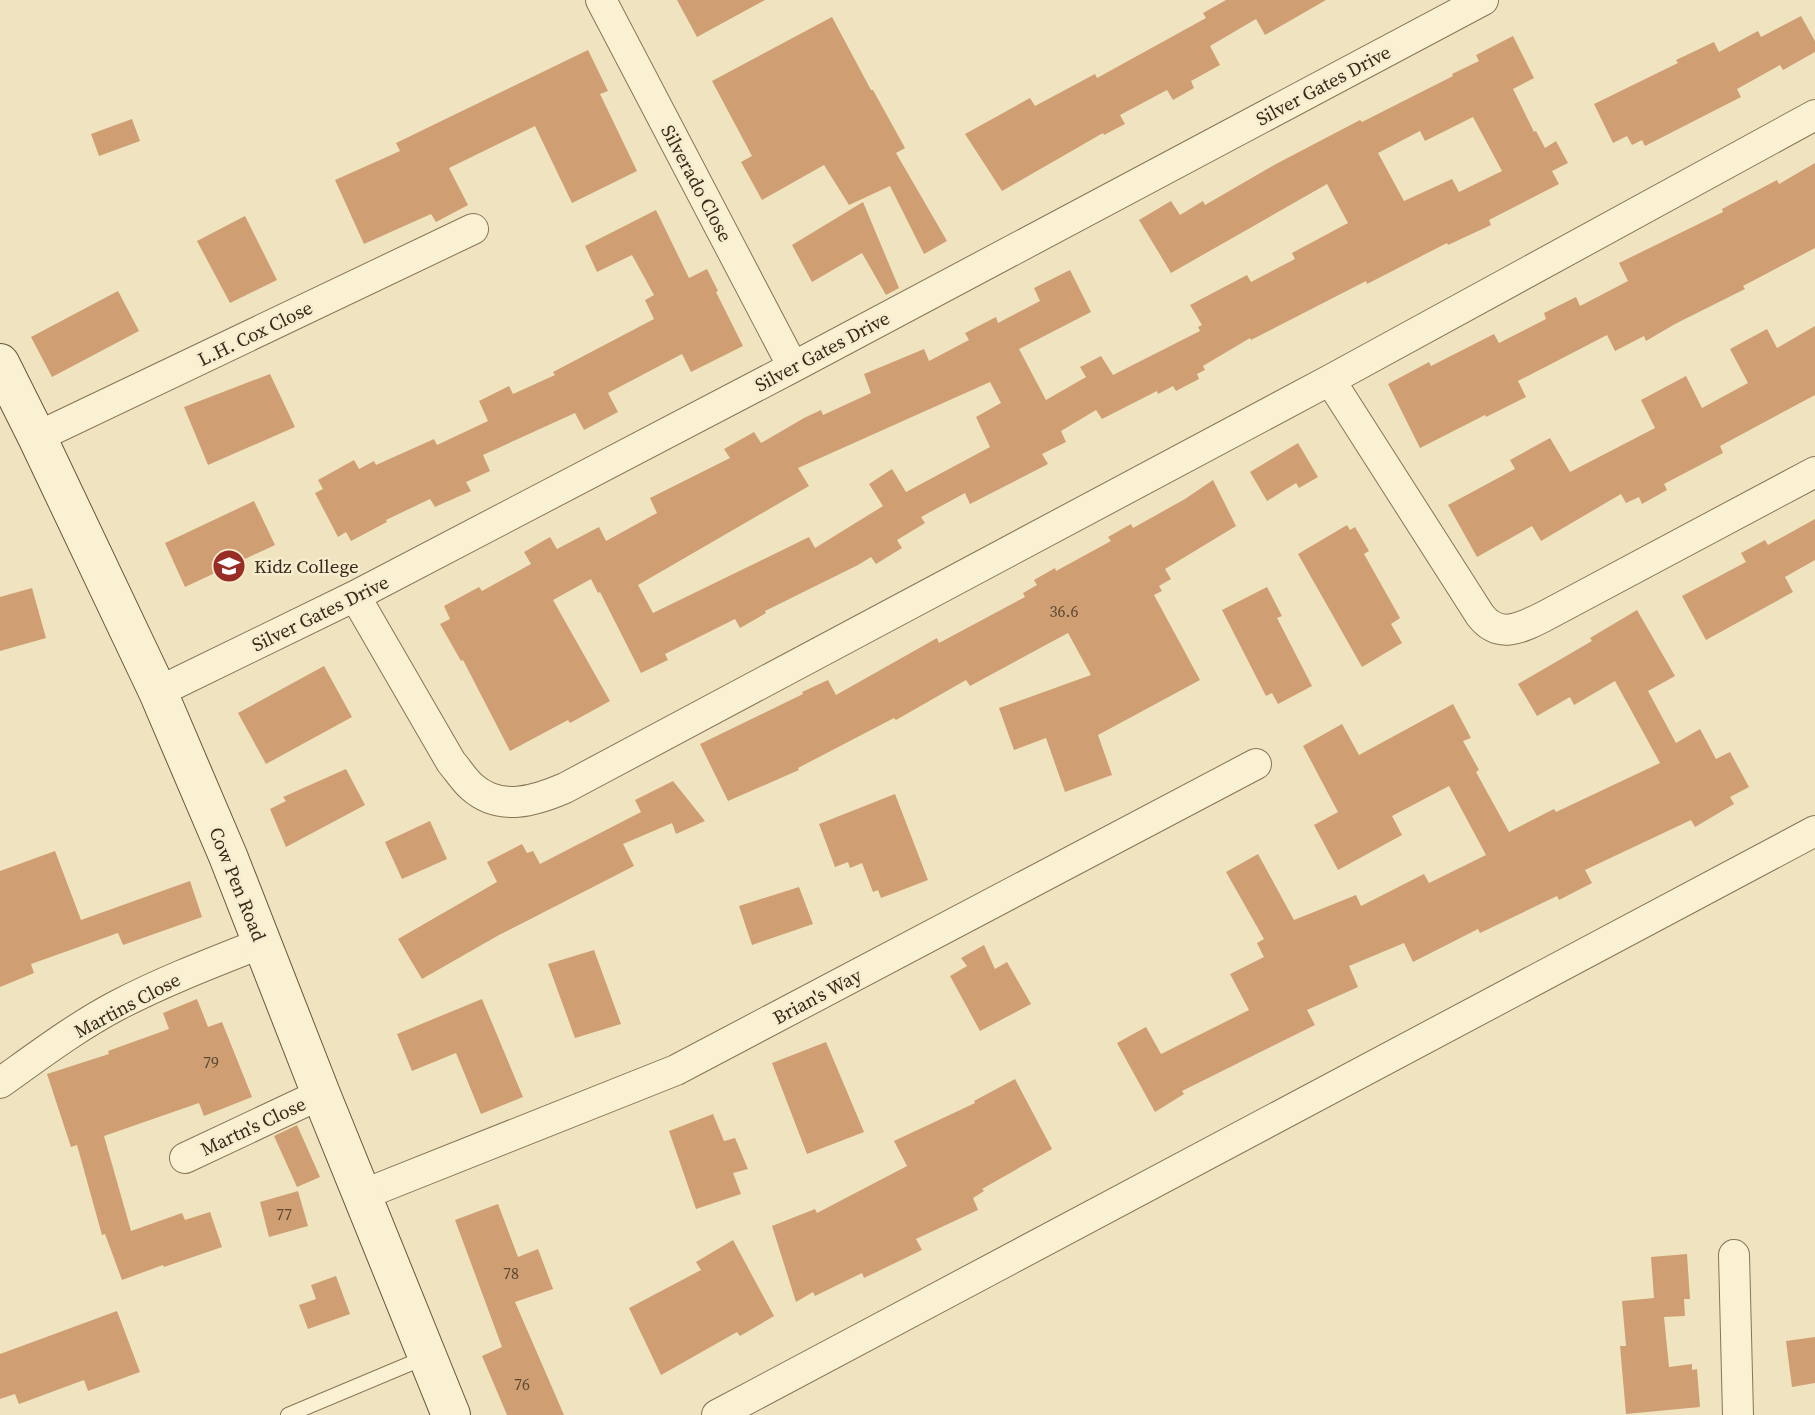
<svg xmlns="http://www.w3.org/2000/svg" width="1815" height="1415" font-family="'Source Serif 4',serif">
  <rect width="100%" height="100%" fill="#efe4bf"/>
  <path fill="#cf9f73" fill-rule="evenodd" d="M677,0H765L697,37Z
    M1226,0H1326L1265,35L1256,19L1210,46L1220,65L1191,81L1194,88L1173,100L1167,90L1120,115L1125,124L1104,135L1103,133L1002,191L965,134L1030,98L1035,106L1095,74L1097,78L1206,18L1203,13Z
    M1801,16L1815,41V52L1783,70L1780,65L1737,89L1741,97L1645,146L1642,140L1632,145L1627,136L1613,143L1594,104L1678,63L1676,60L1714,42L1719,52L1758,31L1761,37Z
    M832,17L871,90H873L905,148L896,153L947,241L924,254L890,186L849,205L824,165L762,200L741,162L752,156L712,81Z
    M1513,36L1534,78L1513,89L1534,132L1536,131L1545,148L1556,141L1568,163L1552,171L1559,184L1489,220L1491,225L1448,245L1447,243L1367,284L1366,281L1251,340L1250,338L1203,366L1205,370L1197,374L1199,379L1176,391L1173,386L1158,394L1157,391L1102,419L1096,410L1061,431L1066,442L1042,454L1048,464L970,504L965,493L921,517L925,523L897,540L902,548L876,564L871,557L858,565L765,611L766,613L740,628L735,619L665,654L668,660L641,673L600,592L598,593L591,579L553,600L610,701L570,723L568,720L510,751L463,660L461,661L440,624L450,619L444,606L479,587L482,591L531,564L524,552L550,537L557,549L599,527L606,541L657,513L650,498L730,458L724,449L754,432L761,443L804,418L821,410L823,415L871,393L864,374L924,349L929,361L969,340L965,333L996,317L998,323L1040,301L1034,288L1070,270L1091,312L1019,349L1046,400L1086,377L1080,367L1101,356L1113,375L1200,331L1198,327L1202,325L1190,305L1247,275L1251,282L1295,259L1292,253L1348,223L1327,184L1171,273L1139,220L1171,201L1180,215L1203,201L1205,205L1276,164L1360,120L1362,122L1453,76L1452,74L1479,61L1476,55ZM1473,117L1502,171L1459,192L1452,179L1404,201L1378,153L1420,131L1425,141ZM990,382L1001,403L976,417L990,447L906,492L892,469L869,484L883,506L815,548L809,537L653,613L638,585L809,486L798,468Z
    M588,50L608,91L600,94L637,171L572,203L535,126L449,168L468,205L436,222L431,214L364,244L335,180L400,151L396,143Z
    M132,119L140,141L99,156L91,134Z
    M1815,163V248L1743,286L1745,289L1675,324L1646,341L1644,336L1615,351L1607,335L1518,381L1526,397L1486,417L1485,415L1420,448L1388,384L1429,362L1431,366L1494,334L1499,343L1546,319L1544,313L1576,297L1580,306L1628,281L1619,263L1723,212L1722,209L1777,180L1779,184Z
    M863,202L899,288L886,295L862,253L812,282L792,245Z
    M656,210L689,278L707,269L718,291L716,292L743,346L691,372L682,354L608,393L618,412L584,430L575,413L483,455L490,471L466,482L471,491L435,507L430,499L386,520L387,522L351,541L346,532L338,537L315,493L323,489L318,480L354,460L359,469L374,461L376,465L434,439L437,445L488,421L479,401L509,386L513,394L555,375L553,372L654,319L645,300L654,295L632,255L597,272L585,246Z
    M245,216L277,280L230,303L197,241Z
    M118,291L139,331L52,377L31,337Z
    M1815,326V395L1720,446L1723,453L1664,484L1667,490L1642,504L1639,497L1626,503L1621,494L1541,541L1532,526L1477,557L1448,505L1515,469L1510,460L1550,438L1570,472L1655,428L1641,400L1686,376L1702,408L1748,383L1730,349L1767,329L1777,348Z
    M270,374L295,427L208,465L184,407Z
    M1298,443L1318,477L1299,488L1296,483L1267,501L1250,472Z
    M1213,480L1236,526L1165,569L1171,579L1159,586L1162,591L1154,595L1200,680L1098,735L1112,775L1065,792L1046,738L1014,750L999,708L1091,675L1068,633L970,686L966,680L896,720L894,718L798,768L799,770L728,801L700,744L803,694L802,692L828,680L836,695L937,638L939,643L1025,597L1023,593L1037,585L1034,580L1055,568L1056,571L1111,541L1108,537L1131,524L1133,528L1185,499Z
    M254,501L275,545L185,587L165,543Z
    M1815,519V560L1785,577L1793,592L1706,640L1682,596L1746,562L1741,553L1765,540L1768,545Z
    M1347,525L1350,530L1355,527L1369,551L1364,554L1400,618L1391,624L1402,643L1362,667L1298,554Z
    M1267,587L1282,616L1277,618L1312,686L1278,704L1272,693L1266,696L1222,610Z
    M32,588L46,638L0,651V597Z
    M1637,610L1675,676L1648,691L1676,743L1700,729L1716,759L1730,752L1749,787L1730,797L1734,804L1695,827L1691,820L1585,870L1592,883L1559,900L1557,896L1480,933L1478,929L1413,962L1404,943L1349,966L1358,987L1307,1010L1315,1025L1182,1091L1184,1094L1155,1112L1117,1043L1146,1027L1161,1054L1249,1010L1230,974L1264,957L1257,943L1264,939L1226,872L1258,854L1294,920L1356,895L1361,906L1424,874L1429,883L1486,855L1449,786L1392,816L1402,835L1338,870L1314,825L1338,812L1303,746L1342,724L1359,755L1453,704L1471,738L1463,741L1479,770L1476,772L1509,832L1554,809L1556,812L1660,763L1615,681L1574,705L1570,697L1537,716L1518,684L1592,641L1590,638Z
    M324,666L352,717L266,764L238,713Z
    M346,769L365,805L286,847L270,809L286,801L283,797Z
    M673,781L705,821L676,834L672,823L623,844L634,866L499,935L422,979L398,939L497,882L487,862L522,844L527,853L533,851L540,864L641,812L635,800Z
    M895,794L928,880L881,898L878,890L873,892L862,863L850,868L848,862L835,867L819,824Z
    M430,821L447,859L402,879L385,842Z
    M55,851L81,920L190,881L202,917L123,945L118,933L31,964L34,973L0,987V871Z
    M799,887L813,924L752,945L739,906Z
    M984,945L995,969L1007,962L1031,1004L980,1031L950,976L967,966L961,958Z
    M594,950L621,1024L575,1038L548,964Z
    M197,999L208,1027L222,1022L252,1097L204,1116L199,1103L104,1136L131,1231L182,1213L185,1220L210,1212L222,1247L164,1267L163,1265L122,1280L105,1234L102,1235L77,1145L71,1147L47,1074L109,1054L108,1051L169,1029L163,1013Z
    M482,999L523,1097L481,1114L456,1053L412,1071L397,1034Z
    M826,1042L864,1132L807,1154L772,1063Z
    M1015,1079L1052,1149L982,1189L984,1191L973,1198L978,1210L916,1239L922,1250L864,1278L862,1273L815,1296L813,1292L796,1302L772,1226L815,1209L817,1213L907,1166L894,1141L975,1103L974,1101Z
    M713,1114L724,1141L735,1138L748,1169L733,1173L741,1194L696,1209L669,1131Z
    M297,1125L320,1177L297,1187L274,1136Z
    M298,1191L308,1226L269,1237L260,1202Z
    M498,1204L518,1257L538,1249L553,1289L515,1302L564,1415H507L482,1356L502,1347L455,1220Z
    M733,1240L774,1316L740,1336L737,1332L661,1375L629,1308L701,1270L696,1262Z
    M1687,1254L1690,1299H1684L1685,1316L1664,1317L1669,1367L1692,1364V1370L1697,1369L1700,1407L1626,1414L1620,1346H1626L1622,1301L1654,1298L1651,1257Z
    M336,1276L350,1314L308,1329L299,1305L316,1299L311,1285Z
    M117,1311L140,1372L88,1391L84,1380L19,1404L15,1394L0,1399V1354Z
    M1815,1337V1383L1792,1387L1786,1341Z"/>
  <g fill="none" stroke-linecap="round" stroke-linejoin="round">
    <defs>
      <path id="service" d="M288,1415L426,1357"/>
      <path id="minor" d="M601,0L793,367
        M1330,380L1480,615C1498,639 1519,629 1543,617L1815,472
        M37,437L473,229
        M355,596L451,762C458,770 464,780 472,787C500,812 535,801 565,788L1330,380L1815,115
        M158,692L355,596L793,367L1483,0
        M0,1083C38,1056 76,1027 118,1005C164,981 214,962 262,943
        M185,1158L321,1094
        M362,1195L676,1070L1256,764
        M1734,1255L1738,1415
        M717,1415L1815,831"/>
      <path id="secondary" d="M0,363L37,437L158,692L228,856L321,1094L451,1415"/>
    </defs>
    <use href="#service" stroke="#887457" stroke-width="16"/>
    <use href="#minor" stroke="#887457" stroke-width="32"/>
    <use href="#secondary" stroke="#6a553a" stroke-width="40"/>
    <use href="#service" stroke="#faf0d2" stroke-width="14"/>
    <use href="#minor" stroke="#faf0d2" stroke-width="30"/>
    <use href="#secondary" stroke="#faf0d2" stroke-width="38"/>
  </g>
  <defs>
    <symbol id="school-disc" viewBox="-11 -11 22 22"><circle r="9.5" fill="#992c25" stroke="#f6edce"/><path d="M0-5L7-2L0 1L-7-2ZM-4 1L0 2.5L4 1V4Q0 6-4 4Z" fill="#fff"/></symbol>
  </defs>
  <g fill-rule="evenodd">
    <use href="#school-disc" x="210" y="547" width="38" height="38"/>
  </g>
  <g text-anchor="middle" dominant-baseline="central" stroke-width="5" stroke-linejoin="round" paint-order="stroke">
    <g font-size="16" fill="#5d4832">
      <text x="1064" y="611">36.6</text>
      <text x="211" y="1062">79</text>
      <text x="284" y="1214">77</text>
      <text x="511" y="1273">78</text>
      <text x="522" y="1384">76</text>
    </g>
    <g font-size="19" fill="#372b1c" stroke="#f6edce">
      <text transform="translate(1323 85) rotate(-28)">Silver Gates Drive</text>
      <text transform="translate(697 183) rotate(62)">Silverado Close</text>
      <text transform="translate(255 333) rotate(-26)">L.H. Cox Close</text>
      <text transform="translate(822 351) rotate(-28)">Silver Gates Drive</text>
      <text transform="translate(320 613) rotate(-26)">Silver Gates Drive</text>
      <text transform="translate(238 884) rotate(68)">Cow Pen Road</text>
      <text transform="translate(817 996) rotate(-28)">Brian's Way</text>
      <text transform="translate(127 1005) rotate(-28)">Martins Close</text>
      <text transform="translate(253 1126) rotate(-25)">Martn's Close</text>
    </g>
    <g font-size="19" fill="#372b1c" stroke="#f6edce" text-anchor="start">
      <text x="254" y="566">Kidz College</text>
    </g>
  </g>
</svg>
